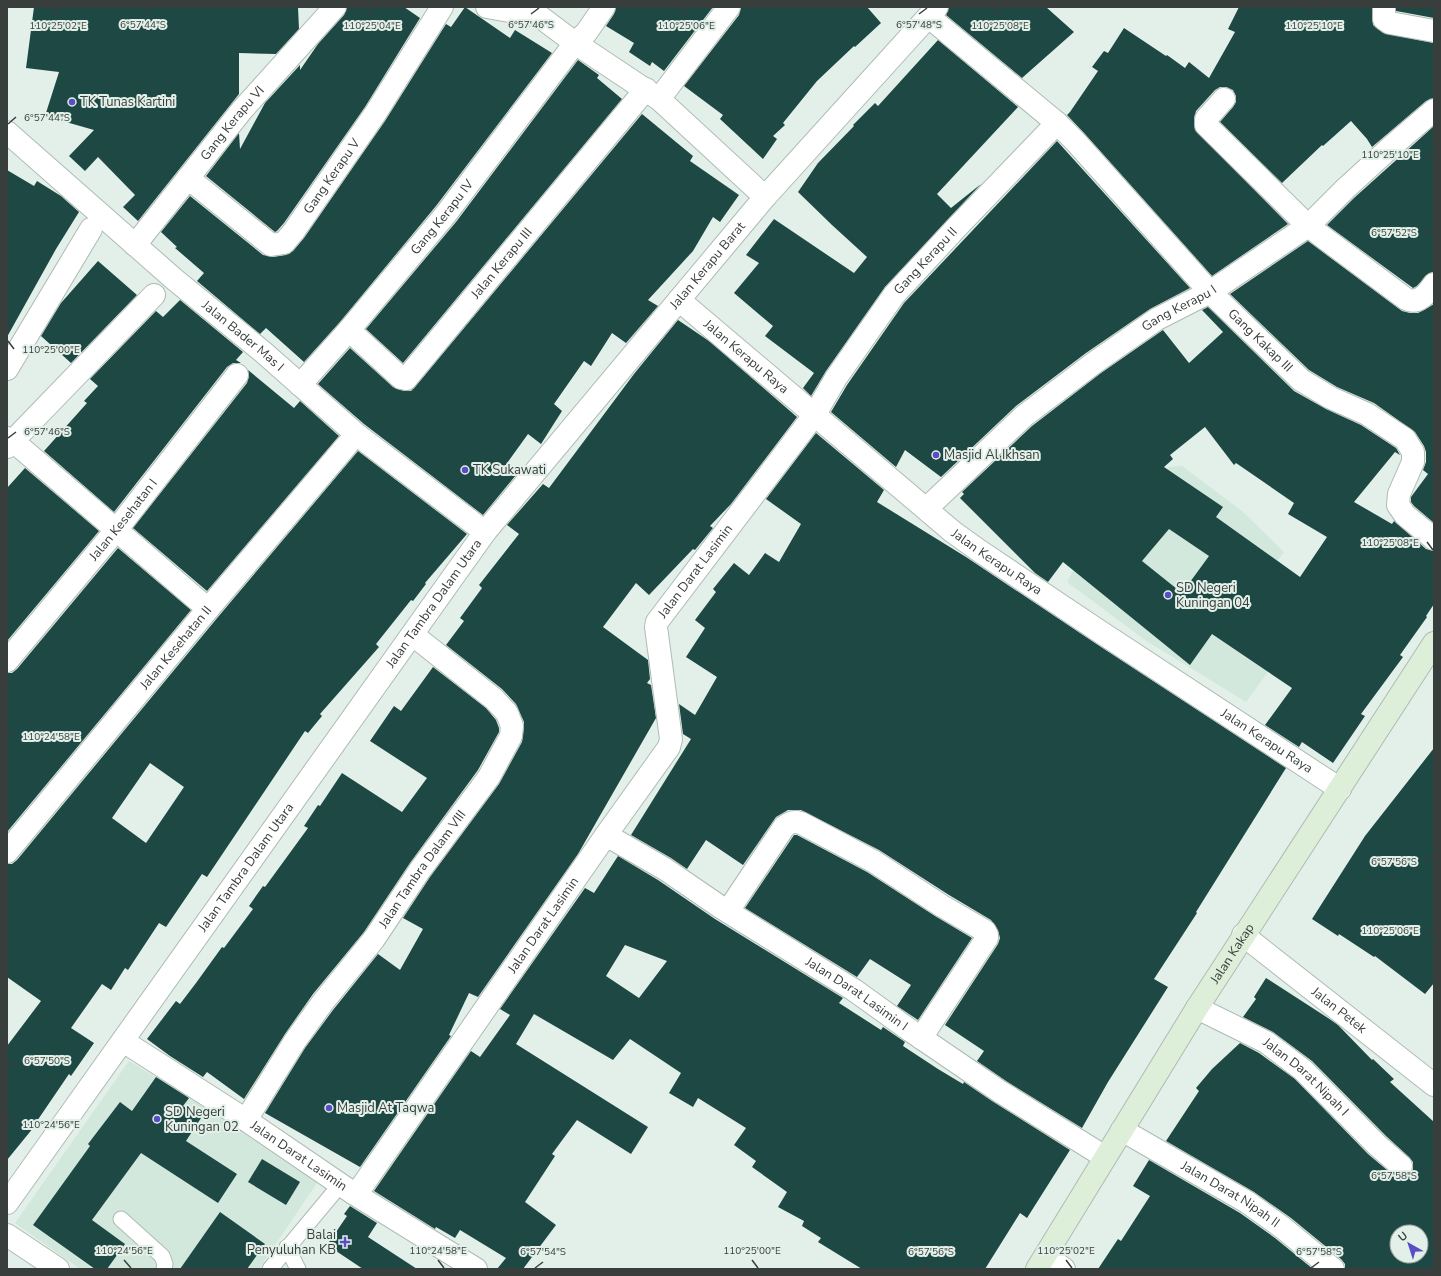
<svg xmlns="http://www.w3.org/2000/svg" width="1441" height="1276" font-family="'Nunito Sans',sans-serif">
  <rect width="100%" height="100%" fill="#e2f0e9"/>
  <path fill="#d2e8dc" d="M1182,466L1242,511L1284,552L1242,608L1289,643L1246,702L1145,640L1067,582L1073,571L1169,467Z
    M129,1061L321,1177L259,1269H80L15,1223Z"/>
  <path fill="#1e4844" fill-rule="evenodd" d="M34,7H298L299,29L276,54L239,53V94L138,221L123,207L135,195L98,157L85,171L69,156L94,130L45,116L59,72L26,68Z
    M347,7H404L420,18L365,107L284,223L277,231L275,232L206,176L239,133L240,149L265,103L300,65V70L318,44L344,15Z
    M465,7L510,38L515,30L552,53L436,206L340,322L304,362L266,328L260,334L197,281L204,273L175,248L177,247L161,232L190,196L263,255L273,257L286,255L293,251L304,238L385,121L446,24L451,27Z
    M616,7H713L664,71L652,62L650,66L629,52L634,43L606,26L614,14Z
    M741,7H867L881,23L855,47L854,46L817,81L783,123L785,125L773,136L777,139L763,159L720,119L723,115L684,86L739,15Z
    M949,7H1046L1074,32L1022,78L946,15Z
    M1239,7H1372L1373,25L1383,33L1434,43V98L1426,101L1372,147L1367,139L1351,121L1323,146L1322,145L1282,183L1220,122L1233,107L1236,102V96L1233,90L1226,87H1220L1215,90L1196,111L1194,119L1195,130L1288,224L1212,276L1084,133L1067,115L1070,112L1098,71L1092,67L1104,51L1108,53L1124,28L1166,56L1167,55L1185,68L1189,62L1209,78L1235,32L1228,29Z
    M1396,7H1434V18L1396,11Z
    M938,40L1018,107L937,194L951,208L981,184L885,287L826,371L811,396L803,388L814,373L765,336L773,326L734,293L759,263L746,255L774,219L854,273L867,257L832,225L798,192L818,163L854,126L853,125L875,103L878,106Z
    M578,60L599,75L597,78L622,99L403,363L366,329L456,222Z
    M642,114L693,156L690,161L739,195L720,222L713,217L693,251L648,300L658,306L626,343L612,333L591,366L584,361L554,404L562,411L541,444L528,434L505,466L516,475L483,515L364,424L318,384L350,348L393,387L404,391H411L415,387Z
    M1434,126V272L1429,273L1417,286L1413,288L1327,225L1354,198Z
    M1057,141L1190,288L1150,309L1086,353L1016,406L941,477L905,450L896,467L831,412L847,385L904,303Z
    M7,170L34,186L37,181L61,196L79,212L56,249L7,337Z
    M1308,241L1402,311L1410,313H1418L1424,310L1434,304V523L1414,506L1411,502V497L1428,474L1423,470L1426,462V452L1424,446L1415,432L1374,403L1337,387L1309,370L1230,294Z
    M98,261L137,295L71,363L41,336L61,303Z
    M180,300L243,352L236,360L241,363H233L227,367L114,512L44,451L87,403L84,401L98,386L90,379L156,311L163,317Z
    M1208,307L1294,391L1326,409L1361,425L1396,448L1400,455L1395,452L1354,502L1392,524L1394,521L1426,549L1434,551V604L1426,616L1427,617L1400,655L1403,657L1361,714L1365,716L1333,763L1302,742L1299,747L1265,725L1292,688L1212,634L1190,665L1063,562L1048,582L1035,573L960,498L964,494L962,492L1032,426L1101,373L1163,330L1189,363L1223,332L1202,310ZM1205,427L1234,465L1236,463L1294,503L1288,514L1327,537L1300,577L1216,517L1223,507L1164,467L1173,459L1170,455ZM1169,529L1209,556L1182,593L1142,561Z
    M678,320L709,341L797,417L731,504L710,526L713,528L695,550L693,549L649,595L636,583L603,627L648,660L650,679L647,683L651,685L656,718L578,854L478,997L469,993L449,1035L451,1036L360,1167L265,1113L305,1048L333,1010L378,954L400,970L423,929L403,918L430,877L499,784L522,742L524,727V722L516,704L502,689L446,645L464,621L460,618L482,588L479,585L519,534L507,525L543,484L549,488L634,374Z
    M248,370L294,408L300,401L339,436L207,591L133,528L247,383L249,376Z
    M816,433L884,490L877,502L966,557L1095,643L1286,768L1196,912L1197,913L1154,979L1168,987L1108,1082L1082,1128L1006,1081L977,1061L984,1051L945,1025L998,944L1000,938L998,930L991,920L949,895L879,850L801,810H788L776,817L743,865L706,840L687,869L671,858L631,835L691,739L683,734L679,704L695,715L717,677L686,657L705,628L695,620L716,592L713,589L734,563L749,575L765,553L779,562L801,524L766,499Z
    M358,451L467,534L425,583L426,584L413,601L411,600L376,644L379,647L320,714L322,716L308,733L305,731L207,877L202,874L166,927L159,923L128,970L125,968L111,990L102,984L71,1028L94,1043L71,1076L69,1074L37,1121L38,1122L7,1160V1046L41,1001L7,977V864H12L17,860L218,617ZM150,763L184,787L146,843L112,818Z
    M25,468L99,531L7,641V488Z
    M118,548L191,610L7,832V673H12L17,669Z
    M433,667L486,708L496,720L499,728V732L478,770L410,863L364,932L313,994L285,1034L244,1099L207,1072L203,1077L170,1056L147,1039L176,1001L180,1004L196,983L222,947L224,948L253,909L249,906L263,886L265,887L308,828L304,826L318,805L320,806L342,773L402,812L427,778L370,741L394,706L401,711Z
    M1434,748V983L1425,994L1375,956L1374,957L1339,934L1338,936L1312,919L1365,836Z
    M794,835H797L867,872L935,916L972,938L918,1020L897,1006L911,985L870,959L857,977L745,908Z
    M618,856L658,880L715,919L843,998L839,1003L881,1030L883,1027L905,1042L903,1046L938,1069L963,1084L964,1082L992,1101L1070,1150L1027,1218L1020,1213L985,1269H862L818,1242L821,1238L802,1226L804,1221L778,1207L787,1192L752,1167L756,1161L734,1145L746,1128L698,1098L693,1107L669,1093L681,1073L630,1039L613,1060L534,1014L516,1044L648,1127L631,1154L577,1120L552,1154L555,1156L525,1202L556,1225L523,1269H497L506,1258L460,1230L455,1238L436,1227L435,1229L374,1191L471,1051L480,1057L510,1015L500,1009L585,888L594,893ZM625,945L667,961L639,998L606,976Z
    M1266,978L1328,1018L1338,1025L1372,1060L1373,1059L1394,1079L1390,1082L1434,1122V1269H1345V1264L1341,1259L1291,1218L1254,1192L1166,1141L1199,1091L1196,1088L1212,1069L1240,1043L1259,1053L1295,1079L1368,1154L1393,1175L1398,1178H1405L1411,1174L1413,1169V1162L1409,1157L1386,1136L1312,1061L1273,1032L1243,1017L1256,999L1254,997ZM1397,1232H1421V1256H1397Z
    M156,1077L189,1098L183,1106L201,1118L186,1141L237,1174L218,1203L141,1153L92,1220L125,1244L107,1269H95L33,1225L90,1146L88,1144L120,1102L132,1111Z
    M262,1159L300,1182L286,1205L248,1182Z
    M1149,1160L1240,1213L1275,1238L1313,1269H1098L1118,1239L1121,1241L1150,1196L1133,1186Z
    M350,1206L377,1223L368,1237L417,1269H363L327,1245L347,1216L344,1214Z
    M220,1212L265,1244L247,1269H180Z"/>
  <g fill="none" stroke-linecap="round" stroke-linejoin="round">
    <defs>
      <path id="lane" d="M121,1219L162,1256L165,1264L164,1269
        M287,1247L298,1269
        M270,1269L340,1185"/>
      <g id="street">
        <path d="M487,7L539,16L575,43L659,99L765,197"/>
        <path d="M1384,7V19L1390,23L1434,31"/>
        <path id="s1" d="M929,17L1057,123L1075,141L1210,292L1301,380L1331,398L1367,414L1405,439L1413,452V462L1399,494L1398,505L1405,515L1434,539"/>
        <path d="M659,99L729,7"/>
        <path d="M1224,99L1206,119V125L1308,226L1406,299C1418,305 1427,294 1434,284"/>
        <path id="s2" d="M7,132L174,279L263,352L356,434L485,532"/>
        <path id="s3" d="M188,178L271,245L284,243L294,231L375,114L442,7"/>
        <path id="s4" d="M135,245L242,110L335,7"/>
        <path id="s5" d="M679,300L953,532L981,552L1102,633L1340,789"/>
        <path id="s6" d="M349,330L401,378L406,379L646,89"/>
        <path d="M7,369L91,229"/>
        <path id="s7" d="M300,385L349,330L446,214L575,43L586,33L604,7"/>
        <path d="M7,438L13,441L208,609"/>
        <path d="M7,447L154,295"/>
        <path id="s8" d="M927,508L1024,416L1094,363L1157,319L1210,292L1308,226L1345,189L1392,146L1434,110"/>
        <path id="s9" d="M7,661L117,529L237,375"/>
        <path id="s10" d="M606,835L665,869L722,908L854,990L911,1031L999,1091L1105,1157"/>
        <path id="s11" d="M7,852L208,609L347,445"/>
        <path d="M728,911L784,827C790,822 794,821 801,823L873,861L942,906L985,931L987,935V938L921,1038"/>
        <path id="s12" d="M1243,935L1434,1085"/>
        <path id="s13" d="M1197,1008L1266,1042L1303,1070L1377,1145L1401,1166"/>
        <path id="s14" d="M123,1041L246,1120L353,1193L360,1189L606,835L669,747L671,739L656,627L657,622L815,414L836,378L894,295L957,227L1057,123"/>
        <path id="s15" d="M246,1120L295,1041L323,1002L374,939L420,870L489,777L511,736L512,726L507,713L494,699L413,635"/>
        <path id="s16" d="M1122,1130L1247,1202L1283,1228L1333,1269"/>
        <path d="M353,1193L476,1269"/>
        <path id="s17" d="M7,1203L485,532L765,197L937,7"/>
        <path d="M7,1235L58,1269"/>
        <path d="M1046,1256L1064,1269"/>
      </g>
      <g id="secondary">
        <path id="s18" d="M1037,1269L1197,1008L1434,643"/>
      </g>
    </defs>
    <use href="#lane" stroke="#aebbb4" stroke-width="17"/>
    <use href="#street" stroke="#aebbb4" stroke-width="24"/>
    <use href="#secondary" stroke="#aebbb4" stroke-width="24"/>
    <use href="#lane" stroke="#fff" stroke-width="15"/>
    <use href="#street" stroke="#fff" stroke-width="22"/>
    <use href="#secondary" stroke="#ddeed9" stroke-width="22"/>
  </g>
  <path fill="none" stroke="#383e3b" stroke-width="1.5" d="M52,8L58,16M366,8L372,16M680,8L686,16M994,8L1000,16M1308,8L1314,16M143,14L151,8M531,14L539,8M919,14L927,8M8,124L16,117M1427,155L1433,162M1425,233L1433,227M8,341L14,349M8,438L16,432M1427,542L1433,550M8,729L14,737M1425,861L1433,855M1427,930L1433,938M8,1066L16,1060M8,1117L14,1124M1425,1176L1433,1169M124,1260L131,1268M438,1260L444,1268M752,1260L758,1268M1066,1260L1072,1268M535,1268L543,1262M923,1268L931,1262M1311,1268L1319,1262"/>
  <g fill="#584dc5" stroke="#e2f0e9" stroke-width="1.5">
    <circle cx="72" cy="102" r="4"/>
    <circle cx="936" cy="455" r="4"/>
    <circle cx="465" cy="470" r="4"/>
    <circle cx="1168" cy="595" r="4"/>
    <circle cx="329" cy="1108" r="4"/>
    <circle cx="157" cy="1119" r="4"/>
    <path d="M343 1236h4v4h4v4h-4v4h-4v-4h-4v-4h4z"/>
  </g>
  <g text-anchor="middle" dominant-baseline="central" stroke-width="4" stroke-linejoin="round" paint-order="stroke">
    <g font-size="13" fill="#383e3b" stroke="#e2f0e9" text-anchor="start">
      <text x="80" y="102">TK Tunas Kartini</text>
      <text x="944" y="455">Masjid Al Ikhsan</text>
      <text x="473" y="470">TK Sukawati</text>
      <text x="1176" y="588">SD Negeri<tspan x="1176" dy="15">Kuningan 04</tspan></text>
      <text x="337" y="1108">Masjid At Taqwa</text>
      <text x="165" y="1112">SD Negeri<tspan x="165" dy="15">Kuningan 02</tspan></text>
      <text x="336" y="1235" text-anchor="end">Balai<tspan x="336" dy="15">Penyuluhan KB</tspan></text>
    </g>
    <g font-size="13" fill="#383e3b" stroke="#e2f0e9">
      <text stroke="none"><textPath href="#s4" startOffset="156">Gang Kerapu VI</textPath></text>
      <text stroke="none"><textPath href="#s3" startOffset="202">Gang Kerapu V</textPath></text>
      <text stroke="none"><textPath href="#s7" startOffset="220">Gang Kerapu IV</textPath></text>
      <text stroke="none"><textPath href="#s14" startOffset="1400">Gang Kerapu II</textPath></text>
      <text stroke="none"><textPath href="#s6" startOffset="226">Jalan Kerapu III</textPath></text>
      <text stroke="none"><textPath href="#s17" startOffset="1171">Jalan Kerapu Barat</textPath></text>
      <text stroke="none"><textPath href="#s8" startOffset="323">Gang Kerapu I</textPath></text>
      <text stroke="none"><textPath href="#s2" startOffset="312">Jalan Bader Mas I</textPath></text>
      <text stroke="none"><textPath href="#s1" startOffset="464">Gang Kakap III</textPath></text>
      <text stroke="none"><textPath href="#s5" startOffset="88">Jalan Kerapu Raya</textPath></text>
      <text stroke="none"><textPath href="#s9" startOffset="183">Jalan Kesehatan I</textPath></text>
      <text stroke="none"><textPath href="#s5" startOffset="412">Jalan Kerapu Raya</textPath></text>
      <text stroke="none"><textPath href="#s14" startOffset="1013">Jalan Darat Lasimin</textPath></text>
      <text stroke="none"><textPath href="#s17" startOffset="736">Jalan Tambra Dalam Utara</textPath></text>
      <text stroke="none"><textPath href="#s11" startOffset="265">Jalan Kesehatan II</textPath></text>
      <text stroke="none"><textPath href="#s5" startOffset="736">Jalan Kerapu Raya</textPath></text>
      <text stroke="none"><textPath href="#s17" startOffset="412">Jalan Tambra Dalam Utara</textPath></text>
      <text stroke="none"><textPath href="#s15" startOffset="307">Jalan Tambra Dalam VIII</textPath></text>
      <text stroke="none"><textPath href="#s14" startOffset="605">Jalan Darat Lasimin</textPath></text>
      <text stroke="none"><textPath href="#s18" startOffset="371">Jalan Kakap</textPath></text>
      <text stroke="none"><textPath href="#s10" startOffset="297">Jalan Darat Lasimin I</textPath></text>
      <text stroke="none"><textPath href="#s12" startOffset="122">Jalan Petek</textPath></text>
      <text stroke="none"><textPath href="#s13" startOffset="130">Jalan Darat Nipah I</textPath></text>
      <text stroke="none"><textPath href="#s14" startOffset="210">Jalan Darat Lasimin</textPath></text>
      <text stroke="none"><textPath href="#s16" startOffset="126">Jalan Darat Nipah II</textPath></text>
    </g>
  </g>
  <g font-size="10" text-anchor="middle" fill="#383e3b" stroke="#e2f0e9" stroke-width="4" stroke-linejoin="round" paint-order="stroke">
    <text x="143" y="28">6°57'44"S</text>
    <text x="531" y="28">6°57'46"S</text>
    <text x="919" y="28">6°57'48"S</text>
    <text x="1314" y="29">110°25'10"E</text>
    <text x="58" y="29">110°25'02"E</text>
    <text x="372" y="29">110°25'04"E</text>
    <text x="686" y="29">110°25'06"E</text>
    <text x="1000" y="29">110°25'08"E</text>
    <text x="47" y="121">6°57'44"S</text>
    <text x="1390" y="158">110°25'10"E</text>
    <text x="1394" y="236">6°57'52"S</text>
    <text x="51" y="353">110°25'00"E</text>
    <text x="47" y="435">6°57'46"S</text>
    <text x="1390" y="546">110°25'08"E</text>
    <text x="51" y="740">110°24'58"E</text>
    <text x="1394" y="865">6°57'56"S</text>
    <text x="1390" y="934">110°25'06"E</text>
    <text x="47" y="1064">6°57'50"S</text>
    <text x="51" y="1128">110°24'56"E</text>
    <text x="1394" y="1179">6°57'58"S</text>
    <text x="124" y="1254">110°24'56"E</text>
    <text x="438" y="1254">110°24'58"E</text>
    <text x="752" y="1254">110°25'00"E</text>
    <text x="1066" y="1254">110°25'02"E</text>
    <text x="543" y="1255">6°57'54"S</text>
    <text x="931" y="1255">6°57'56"S</text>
    <text x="1319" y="1255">6°57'58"S</text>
  </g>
  <rect width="1441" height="1276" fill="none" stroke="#383e3b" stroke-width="16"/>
  <g transform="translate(1409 1244) rotate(321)"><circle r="19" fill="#e2f0e9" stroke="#9ea9a3"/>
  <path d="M0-3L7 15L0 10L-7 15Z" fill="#584dc5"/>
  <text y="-6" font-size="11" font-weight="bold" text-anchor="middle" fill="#383e3b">U</text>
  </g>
</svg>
